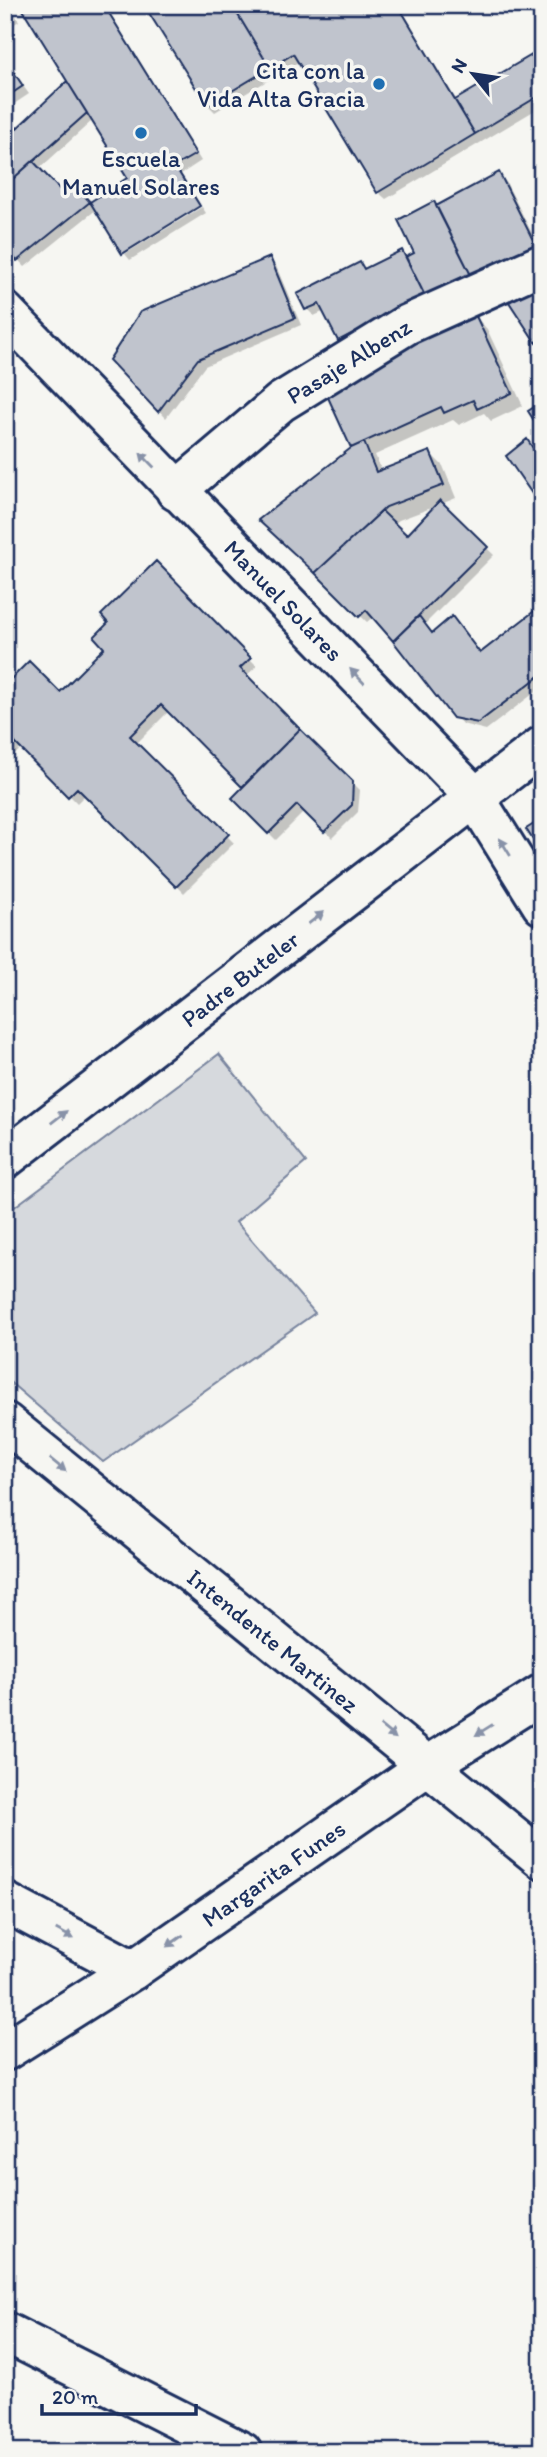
<svg xmlns="http://www.w3.org/2000/svg" width="547" height="2457" font-family="Itim,sans-serif">
  <rect width="100%" height="100%" fill="#f6f6f2"/>
  <filter id="ink" filterUnits="userSpaceOnUse"><feTurbulence type="fractalNoise" baseFrequency=".0143" numOctaves="2"/><feDisplacementMap in="SourceGraphic" scale="14" xChannelSelector="R" yChannelSelector="G"/><feConvolveMatrix kernelMatrix="1 2 1 2 8 2 1 2 1" color-interpolation-filters="sRGB"/></filter>
  <g filter="url(#ink)">
    <path fill="#d6d9dd" stroke="#78849e" stroke-width="2" d="M219,1054L306,1162L236,1222L315,1313L103,1462L5,1378V1214Z"/>
    <path fill="#0003" fill-rule="evenodd" d="M5,5H9L19,21L5,30Z
      M23,5H105L201,161L181,174L200,204L123,251L97,209L25,267L5,246L15,132L70,82ZM93,120L130,179L90,204L75,188L64,196L39,169Z
      M146,5H399L457,101L542,51V106L386,199L378,192L300,61L215,112L208,105Z
      M9,67L29,94L5,110V69Z
      M499,175L506,182L542,253L346,347L339,340L325,311L314,316L307,309L360,264L366,270L402,252L408,258L416,254L437,207Z
      M202,207L206,213L130,260L125,254Z
      M269,259L276,266L301,325L205,366L166,418L111,360Z
      M475,316L487,329L523,406L491,421L484,413L459,425L453,420L375,455L382,471L430,453L443,466L456,498L441,504L494,555L425,624L432,634L481,654L542,607V687L486,730L462,724L374,616L367,622L273,533L353,449L397,353ZM439,505L407,538L393,525L399,520Z
      M527,442L537,452L542,450V502L509,456Z
      M156,564L257,666L246,676L360,790L358,812L332,838L305,811L276,840L234,798L245,787L169,711L136,744L234,843L184,893L86,794L77,803L22,747L11,759L5,754V687L60,694L107,648L111,623Z"/>
    <path fill="#c0c4cd" stroke="#1b2f5e" stroke-width="2" d="M20,5H104L196,154L175,166L200,206L122,254L90,202L127,178Z
      M144,5H232L270,68L207,106Z
      M232,5H398L475,134L377,193L293,54L270,68Z
      M542,49V94L475,134L455,100Z
      M9,65L23,86L5,98V67Z
      M67,81L87,113L5,186V121L15,130Z
      M33,161L64,194L76,186L90,202L17,261L5,249V186Z
      M499,172L541,256L478,289L436,206Z
      M434,201L472,277L448,289L446,286L425,296L406,257L414,253L398,220Z
      M402,250L425,296L338,341L319,304L305,310L297,294L360,262L364,269Z
      M270,257L295,318L198,359L158,412L109,360L140,312Z
      M542,281V339L536,343L509,302Z
      M475,314L512,393L477,409L473,400L444,413L441,407L351,448L321,382L395,352Z
      M542,402V433L528,411Z
      M527,439L542,462V492L535,498L506,456Z
      M364,442L376,472L430,451L444,485L386,507L315,573L258,520L351,448Z
      M440,500L488,547L393,641L366,610L359,617L315,573L382,511L407,535Z
      M156,561L251,658L240,668L300,729L242,787L161,705L130,736L229,834L176,887L77,788L68,797L14,742L5,751V685L29,661L60,692L104,648L94,637L108,623L101,615Z
      M542,605V674L478,723L453,718L393,641L419,616L432,633L452,616L480,653Z
      M300,729L353,781L352,805L324,832L297,805L268,834L232,798Z
      M542,819V854L526,829Z"/>
    <g fill="none" stroke-linecap="round" stroke-linejoin="round">
      <defs>
        <g id="minor">
          <path id="s1" d="M5,312L474,796L542,905"/>
          <path id="s2" d="M176,491L281,402L406,325L542,264"/>
          <path id="s3" d="M5,1159L542,746"/>
          <path id="s4" d="M5,1422L542,1859"/>
          <path d="M5,1902L133,1970"/>
          <path id="s5" d="M5,2051L133,1970L429,1765L542,1694"/>
          <path d="M5,2332L242,2452"/>
        </g>
      </defs>
      <use href="#minor" stroke="#1b2f5e" stroke-width="44"/>
      <use href="#minor" stroke="#f6f6f2" stroke-width="38"/>
    </g>
    <defs><path id="oneway-solid" d="M-6-.8H1V-3.2L6.5 0L1 3.2V.8H-6Z" transform="scale(1.75)"/></defs>
    <g fill="#8892a8">
      <use href="#oneway-solid" transform="translate(147 460) rotate(-134)"/>
      <use href="#oneway-solid" transform="translate(357 676) rotate(-134)"/>
      <use href="#oneway-solid" transform="translate(505 847) rotate(-122)"/>
      <use href="#oneway-solid" transform="translate(316 918) rotate(-38)"/>
      <use href="#oneway-solid" transform="translate(59 1117) rotate(-38)"/>
      <use href="#oneway-solid" transform="translate(58 1465) rotate(39)"/>
      <use href="#oneway-solid" transform="translate(484 1730) rotate(148)"/>
      <use href="#oneway-solid" transform="translate(388 1732) rotate(39)"/>
      <use href="#oneway-solid" transform="translate(65 1934) rotate(28)"/>
      <use href="#oneway-solid" transform="translate(175 1941) rotate(145)"/>
    </g>
  </g>
  <g fill="#1f6fb2" stroke="#f6f6f2" stroke-width="2.5">
    <circle cx="379" cy="84" r="7"/>
    <circle cx="141" cy="133" r="7"/>
  </g>
  <g text-anchor="middle" dominant-baseline="central" stroke-width="7" stroke-linejoin="round" paint-order="stroke">
    <g font-size="24" fill="#1b2f5e" stroke="#f6f6f2" text-anchor="end">
      <text x="365" y="70">Cita con la<tspan x="365" dy="28">Vida Alta Gracia</tspan></text>
      <text x="141" y="158" text-anchor="middle">Escuela<tspan x="141" dy="28">Manuel Solares</tspan></text>
    </g>
    <g font-size="24" fill="#1b2f5e" stroke="#f6f6f2">
      <text stroke="none"><textPath href="#s2" startOffset="217">Pasaje Albenz</textPath></text>
      <text stroke="none"><textPath href="#s1" startOffset="401">Manuel Solares</textPath></text>
      <text stroke="none"><textPath href="#s3" startOffset="296">Padre Buteler</textPath></text>
      <text stroke="none"><textPath href="#s4" startOffset="346">Intendente Martinez</textPath></text>
      <text stroke="none"><textPath href="#s5" startOffset="322">Margarita Funes</textPath></text>
    </g>
  </g>
  <rect width="547" height="2457" fill="none" stroke="#f6f6f2" stroke-width="28"/>
  <rect x="14" y="14" width="519" height="2429" fill="none" stroke="#1b2f5e" stroke-width="2.5" filter="url(#ink)"/>
  <g transform="translate(473 74) rotate(300)" stroke="#f6f6f2" stroke-width="5" paint-order="stroke">
  <path d="M0-5L12 26L0 18L-12 26Z" fill="#1b2f5e"/>
  <text y="-10" font-size="19" font-weight="bold" text-anchor="middle" fill="#1b2f5e">N</text>
  </g>
  <path d="M42 2404v10h154v-10" fill="none" stroke="#1b2f5e" stroke-width="3.5"/>
  <text x="52" y="2404" font-size="21" fill="#1b2f5e" stroke="#f6f6f2" stroke-width="5" paint-order="stroke">20 m</text>
</svg>
